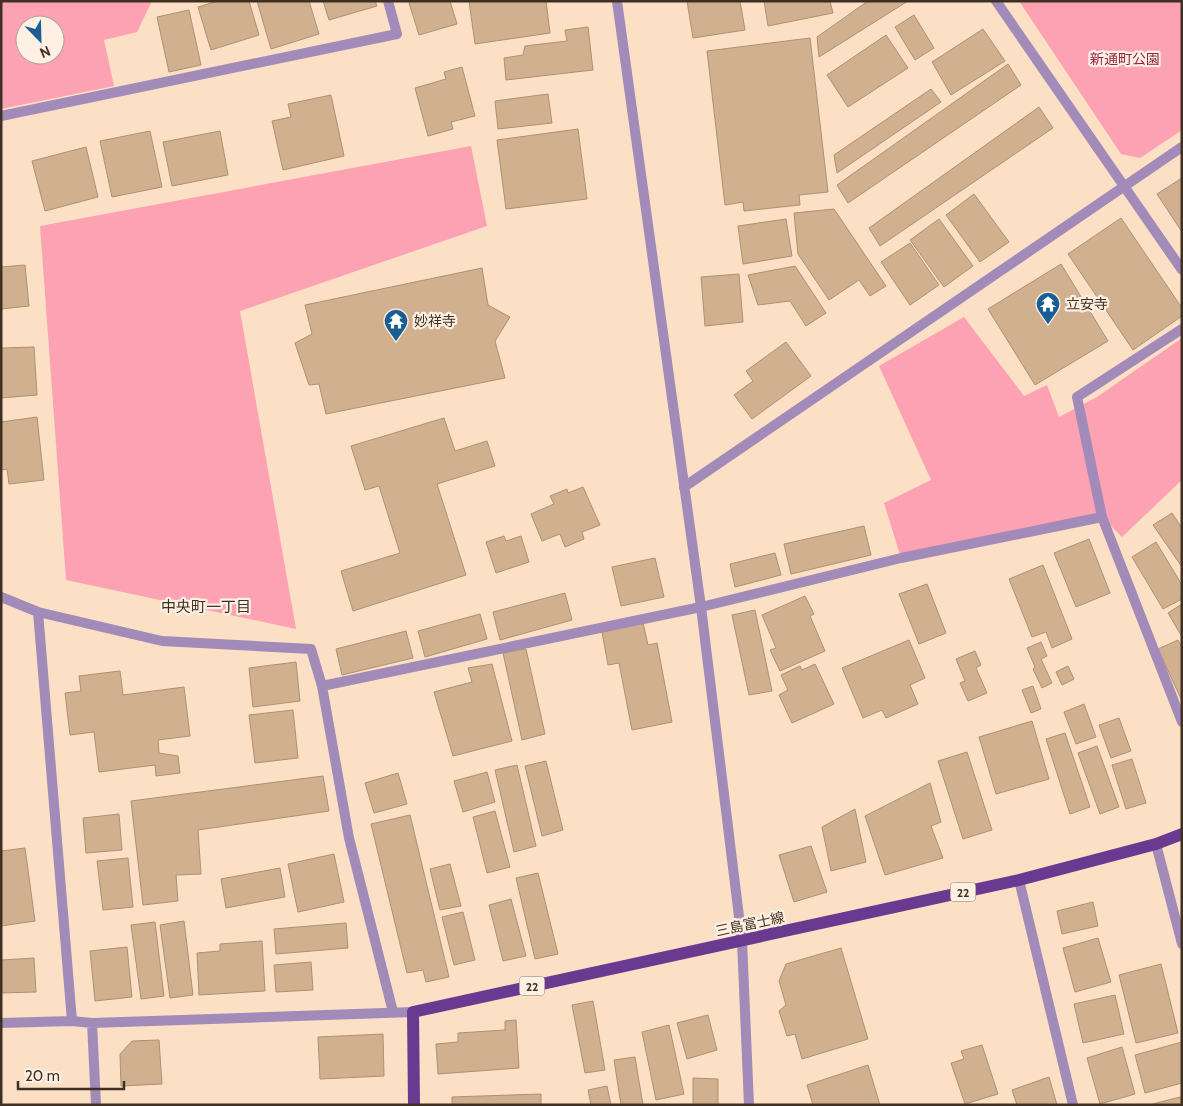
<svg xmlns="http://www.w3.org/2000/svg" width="1183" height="1106" font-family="Cabin,'Noto Sans JP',sans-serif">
  <rect width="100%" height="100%" fill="#fbe0c5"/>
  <path fill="#fda2b3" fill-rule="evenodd" d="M1,1H152L137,32L104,40L114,86L1,109ZM25,25H55V55H25Z
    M1019,1H1182V130L1140,158L1121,154Z
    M471,146L487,226L240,311L296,629L66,580L40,226Z
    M964,317L1024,396L1047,385L1059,417L1097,397L1182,338V480L1122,537L1102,517L901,558L884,503L931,480L879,366Z"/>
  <path fill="#d1b08f" stroke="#af906f" d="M218,1H249L259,35L211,50L198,7Z
    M257,1H309L319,34L271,49Z
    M323,1H375L377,6L329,20Z
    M411,1H450L457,24L419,35L409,3Z
    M469,1H546L550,33L475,44Z
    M687,1H740L745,30L693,38Z
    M764,1H830L833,13L768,26Z
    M868,1H908L819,57L817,37Z
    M189,10L201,65L169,72L157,17Z
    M914,15L934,48L915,60L895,27Z
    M588,27L593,70L506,80L504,58L523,55L525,46L567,41L565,30Z
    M983,29L1005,61L951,95L932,62Z
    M886,35L908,68L848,107L827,75Z
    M810,38L828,192L799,195L800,205L744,211L743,202L725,205L707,51Z
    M1008,64L1021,85L848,203L837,185Z
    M462,67L475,116L451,122L453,129L428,136L415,88L446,79L444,72Z
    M931,89L941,102L837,173L834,155Z
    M548,94L552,123L498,129L495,101Z
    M331,95L344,156L283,170L272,121L291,117L288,104Z
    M1039,107L1053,128L880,246L869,228Z
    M578,129L587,199L506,209L497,140Z
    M150,131L162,187L112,197L100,141Z
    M220,131L228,175L172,186L163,142Z
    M86,147L98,197L45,211L32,161Z
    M1182,178V232L1157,194Z
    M974,194L1009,242L980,262L946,215Z
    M834,209L886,286L870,296L859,280L829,300L798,254L794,213Z
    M1121,218L1182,308V316L1133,350L1068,254Z
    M786,219L792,256L743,264L738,226Z
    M939,219L973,266L944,287L910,240Z
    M910,243L939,285L910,305L881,262Z
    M1061,264L1108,341L1035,385L988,309Z
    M25,265L29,306L1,309V267Z
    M795,266L826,313L806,326L790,301L758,305L748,275Z
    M482,268L488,305L510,317L495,341L505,378L326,414L319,384L309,385L295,343L312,334L305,305Z
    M739,274L743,322L705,326L701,277Z
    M786,342L811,376L752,419L734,395L753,381L746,371Z
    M34,347L37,395L1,398V348Z
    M37,417L44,480L9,484L7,469L1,470V422Z
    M444,418L455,451L487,441L495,466L437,484L466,575L353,611L341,571L400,553L379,486L365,490L351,446Z
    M583,487L600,525L582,532L584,539L565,547L560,534L542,541L531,514L554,504L550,496L567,489L568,493Z
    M1172,513L1182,528V567L1153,525Z
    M864,526L871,555L791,574L784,544Z
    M504,536L506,541L521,536L529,562L496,573L486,542Z
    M1089,539L1110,593L1076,607L1054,553Z
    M1156,542L1182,585V599L1163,609L1132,557Z
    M775,553L781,575L735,587L730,564Z
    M655,558L664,597L621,606L612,567Z
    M1043,565L1072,639L1052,648L1046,632L1032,637L1009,579Z
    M927,584L946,633L919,644L899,594Z
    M565,593L572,620L500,640L493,612Z
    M805,596L814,614L810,616L825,651L780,671L770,650L776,648L762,615Z
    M1182,604V637L1168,613Z
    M755,610L772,691L749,695L732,615Z
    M480,614L487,639L425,657L418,631Z
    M643,623L648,645L657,643L672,722L632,730L619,663L608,665L602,632Z
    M406,631L413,658L342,675L336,649Z
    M909,640L925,678L910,685L918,704L886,718L882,710L863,718L842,668Z
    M1178,640L1182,647V701L1158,649Z
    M1041,642L1047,656L1041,659L1052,683L1042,688L1033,669L1035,667L1027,648Z
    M526,649L545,734L522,740L503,653Z
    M975,651L981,665L976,668L987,693L968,701L960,683L965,681L956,659Z
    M296,662L300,701L253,707L249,668Z
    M492,664L512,741L453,756L434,692L472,682L468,668Z
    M815,664L834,704L792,723L779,695L788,690L781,675L800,666L802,670Z
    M1068,666L1074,679L1062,685L1056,672Z
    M120,671L123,695L184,687L190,736L158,740L159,753L178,756L180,773L156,776L155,765L99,772L94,732L70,735L65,693L81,691L79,676Z
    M1033,686L1041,709L1031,713L1022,690Z
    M1084,704L1096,737L1076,744L1064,712Z
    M293,710L298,758L255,763L249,715Z
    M1119,718L1131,751L1111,758L1099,725Z
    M1032,721L1049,779L996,794L979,737Z
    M1065,733L1090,807L1070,814L1046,739Z
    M1097,746L1119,807L1100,814L1078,753Z
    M967,752L992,830L963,839L938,761Z
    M1132,759L1146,803L1126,809L1112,765Z
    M546,761L563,830L542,836L525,766Z
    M517,765L536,846L514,852L495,770Z
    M487,772L495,802L463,812L454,781Z
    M398,773L407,804L374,813L365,783Z
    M323,776L329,811L198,830L201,874L176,875L178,901L143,905L131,801Z
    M930,783L941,822L931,826L943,858L885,875L865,816Z
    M855,809L866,862L831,871L822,827Z
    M495,811L510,867L487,873L473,817Z
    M119,814L122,850L86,853L83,818Z
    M410,815L449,977L426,982L423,970L407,973L371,824Z
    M811,846L827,892L794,902L779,855Z
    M25,848L35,921L1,926V851Z
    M334,854L344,902L298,912L288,864Z
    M128,858L133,907L103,910L97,861Z
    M450,864L461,906L440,910L430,869Z
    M280,868L285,897L226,908L221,879Z
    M538,873L558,954L535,959L516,878Z
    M511,899L526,956L503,961L489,905Z
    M1093,902L1098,926L1062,934L1057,911Z
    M463,912L475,960L454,965L442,917Z
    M184,921L193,995L170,998L160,925Z
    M155,922L164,996L141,999L131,925Z
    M346,923L348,948L276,954L274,929Z
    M1098,938L1111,982L1075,992L1063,948Z
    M262,941L265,991L199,995L197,953L220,951V944Z
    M127,947L132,997L95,1001L90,951Z
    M841,948L868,1039L802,1059L795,1034L787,1036L779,1011L786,1005L779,981L786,964Z
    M34,958L36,992L1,993V960Z
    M311,962L313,990L276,992L274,965Z
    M1161,964L1178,1033L1136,1043L1119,975Z
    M1115,995L1124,1034L1083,1043L1074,1004Z
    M593,1001L605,1070L585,1073L572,1005Z
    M708,1015L717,1050L687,1059L677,1023Z
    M516,1020L519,1068L438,1074L436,1044L458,1042V1033L505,1030V1021Z
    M669,1025L684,1094L656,1100L642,1032Z
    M383,1034L384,1076L320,1079L318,1037Z
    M159,1040L162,1084L121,1086L120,1054L132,1041Z
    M1182,1042V1083L1145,1093L1135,1055Z
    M982,1045L998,1094L965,1104L951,1063L964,1059L961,1051Z
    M1122,1047L1135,1094L1100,1104L1087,1058Z
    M635,1057L643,1105H621L614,1060Z
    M868,1065L880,1105H813L807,1085Z
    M1049,1077L1057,1105H1017L1012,1090Z
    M693,1078L718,1079V1105H693Z
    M607,1086L611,1105H591L588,1090Z
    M541,1094V1105H452V1097Z
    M1180,1097L1182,1105H1149Z"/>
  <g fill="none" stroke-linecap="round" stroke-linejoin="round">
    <path stroke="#a28ab9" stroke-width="10" d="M701,607L901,558L1102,517"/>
    <path stroke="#a28ab9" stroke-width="10" d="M996,1L1182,270
      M1,116L397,34L388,1
      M1182,329L1077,397L1102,517L1182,722
      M684,487L1182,147
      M1,597L38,612L162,641L311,649L322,686L349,838L393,1012
      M38,612L72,1021
      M322,686L701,607
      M1156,844L1182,944
      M1019,880L1073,1105
      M1,1023L72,1021L92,1023L413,1012
      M92,1023L96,1105"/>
    <path stroke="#a28ab9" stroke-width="10" d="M617,1L701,607L742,941L749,1105"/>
    <path stroke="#693a8f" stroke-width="12" d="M414,1105L413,1012L1019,880L1156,844L1182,834"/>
  </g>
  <defs>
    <symbol id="temple-pin" viewBox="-11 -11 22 30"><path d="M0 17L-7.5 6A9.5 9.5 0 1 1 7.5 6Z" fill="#1b5e93" stroke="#fef0e2"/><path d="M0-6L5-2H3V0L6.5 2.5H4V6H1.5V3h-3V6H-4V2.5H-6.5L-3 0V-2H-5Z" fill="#fff"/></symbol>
  </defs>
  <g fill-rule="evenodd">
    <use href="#temple-pin" x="1034" y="290" width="28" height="38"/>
    <use href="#temple-pin" x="382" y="307" width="28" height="38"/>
  </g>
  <g text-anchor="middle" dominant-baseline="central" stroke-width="4.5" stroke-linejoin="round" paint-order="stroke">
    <g fill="#fef0e2" stroke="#786a5c" stroke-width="1">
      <rect x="950.5" y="882.5" width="25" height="19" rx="4"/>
      <rect x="519.5" y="976.5" width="25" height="19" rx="4"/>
    </g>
    <g font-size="12" font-weight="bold" fill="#3e3123">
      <text x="963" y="892">22</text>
      <text x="532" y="986">22</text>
    </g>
    <g font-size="14" fill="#972147" stroke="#fef0e2">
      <text x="1125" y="59">新通町公園</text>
    </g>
    <g font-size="14" fill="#3e3123" stroke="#fef0e2" text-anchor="start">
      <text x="1066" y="304">立安寺</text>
      <text x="414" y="321">妙祥寺</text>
    </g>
    <g font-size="14" fill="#3e3123" stroke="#fef0e2">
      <text transform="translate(750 924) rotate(-12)">三島富士線</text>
    </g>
    <g font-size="15" fill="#3e3123" stroke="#fef0e2">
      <text x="206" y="607">中央町一丁目</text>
    </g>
  </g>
  <rect width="1183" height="1106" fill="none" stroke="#3e3123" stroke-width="5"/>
  <g transform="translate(40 40) rotate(157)"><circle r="24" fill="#fef0e2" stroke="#b1a496"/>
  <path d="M0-4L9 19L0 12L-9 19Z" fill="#1b5e93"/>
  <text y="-8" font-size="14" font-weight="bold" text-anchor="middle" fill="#3e3123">N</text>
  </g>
  <path d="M18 1081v8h106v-8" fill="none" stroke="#3e3123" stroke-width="2.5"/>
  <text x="25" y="1081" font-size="15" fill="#3e3123" stroke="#fef0e2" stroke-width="4" paint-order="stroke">20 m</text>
</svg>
